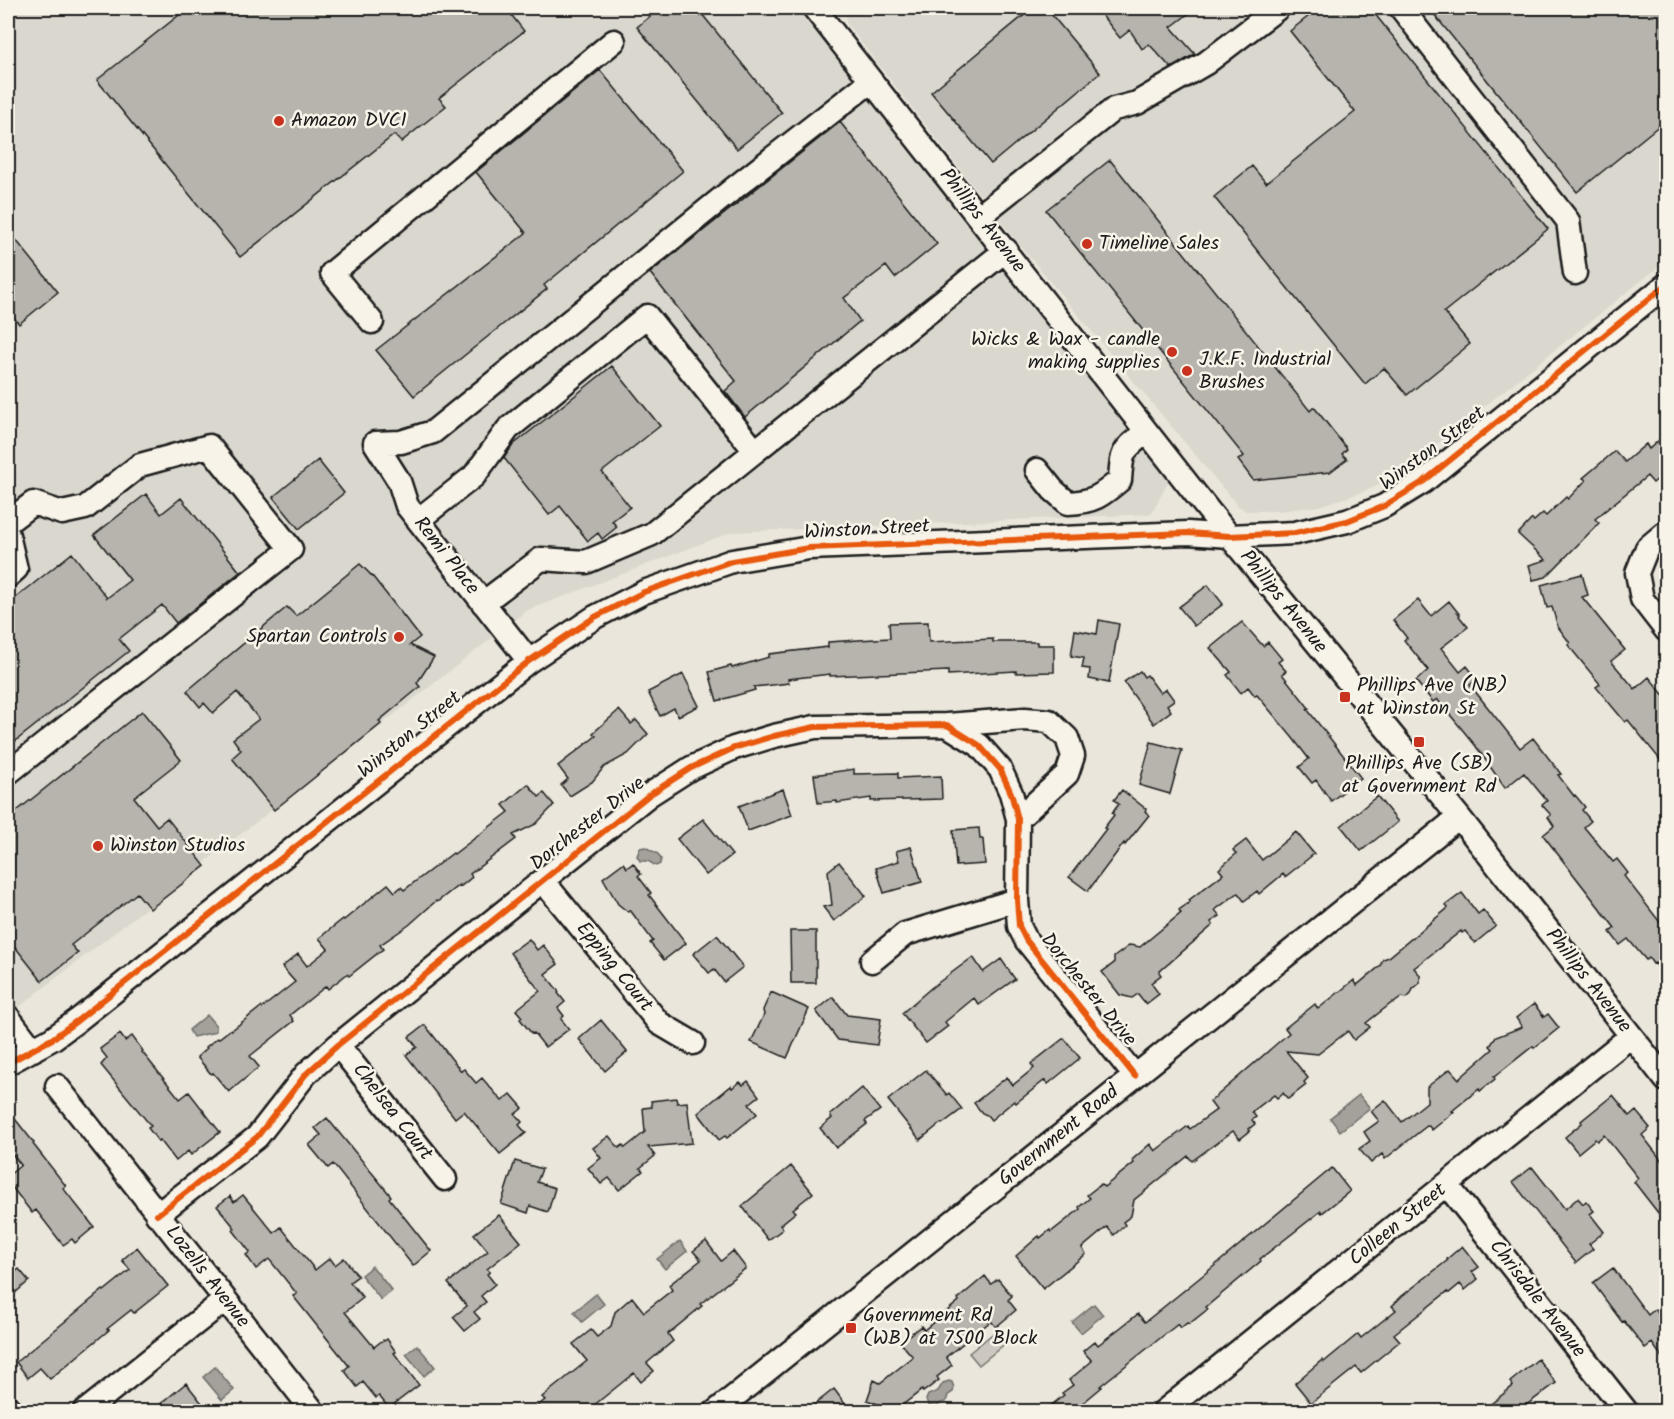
<svg xmlns="http://www.w3.org/2000/svg" width="1674" height="1419" font-family="Kalam,sans-serif">
  <rect width="100%" height="100%" fill="#eae6dc"/>
  <filter id="ink" filterUnits="userSpaceOnUse"><feTurbulence type="fractalNoise" baseFrequency=".0167" numOctaves="2"/><feDisplacementMap in="SourceGraphic" scale="12" xChannelSelector="R" yChannelSelector="G"/><feConvolveMatrix kernelMatrix="1 2 1 2 8 2 1 2 1" color-interpolation-filters="sRGB"/></filter>
  <g filter="url(#ink)">
    <path fill="#dad7ce" d="M8,8H796L1171,477L1151,514L732,532L528,610L18,1008L8,1013Z
      M843,8H1666V261L1405,470L1375,487L1360,493L1319,506L1279,511H1246L1237,505L1008,231L846,23V11Z"/>
    <path fill="#ccc8c0" stroke="#74726e" stroke-width="1.5" d="M996,1331L1006,1343L979,1365L969,1353Z"/>
    <path fill="#a3a19a" stroke="#6d6c68" stroke-width="1.5" d="M645,847L658,854L661,859L660,864L656,866L648,861H640L637,856L640,848Z
      M207,1015L216,1026V1031L211,1033L193,1037L189,1030Z
      M1359,1095L1370,1108L1340,1131L1330,1118Z
      M680,1241L687,1251L665,1269L657,1259Z
      M372,1266L392,1291L381,1300L361,1275Z
      M596,1294L604,1304L582,1322L574,1312Z
      M1094,1304L1103,1315L1081,1333L1072,1322Z
      M417,1345L435,1367L424,1376L406,1354Z
      M215,1367L234,1390L222,1400L203,1377Z
      M949,1381L952,1382L954,1388L953,1392L948,1395L946,1402L941,1403L937,1407L929,1406L926,1400L928,1395L938,1391L943,1383Z"/>
    <path fill="#b6b4ac" stroke="#1c1c1c" stroke-width="1.5" d="M188,8H506L524,31L439,98L446,106L401,142L394,135L240,257L97,80Z
      M660,8H697L782,113L737,149L637,27Z
      M1033,8H1046L1100,73L991,164L931,92Z
      M1096,8H1196L1171,27L1195,54L1171,68L1149,44L1142,49L1130,30L1120,38Z
      M1319,8H1370L1548,229L1444,312L1470,344L1407,395L1384,368L1365,384L1214,197L1252,166L1266,183L1355,112L1290,31Z
      M1429,8H1666V120L1577,192Z
      M600,70L683,171L544,285L547,289L414,396L376,350L526,233L476,172Z
      M840,122L937,244L895,278L886,266L844,298L860,321L745,417L725,391L736,381L650,273Z
      M1110,160L1310,411L1314,407L1347,449L1342,454L1347,459L1330,472L1253,480L1238,460L1244,456L1046,210Z
      M8,230L58,292L19,324L8,310Z
      M612,366L660,426L602,472L630,507L612,521L617,527L602,539L598,533L588,541L560,506L549,515L504,458L513,445Z
      M1666,434V472L1653,483L1647,476L1595,519L1599,523L1546,577L1533,580L1529,565L1546,560L1518,534L1532,519L1534,521L1543,513L1546,516L1566,497L1568,499L1586,480L1583,478L1615,451L1625,462L1646,444L1649,449Z
      M318,460L344,493L299,529L273,497Z
      M146,494L161,514L181,498L240,572L176,623L162,605L119,639L129,651L8,747V604L72,553L107,598L130,580L94,535Z
      M360,564L373,577L420,637L410,645L434,657L417,683L420,687L379,721L381,724L274,810L232,758L241,750L233,739L259,719L237,692L213,713L204,703L200,707L187,691L287,607L296,616Z
      M1582,574L1588,595L1582,597L1625,650L1611,661L1635,689L1649,677L1666,698V767L1628,720L1625,722L1596,687L1600,684L1568,645L1570,643L1558,627L1552,607L1547,608L1541,585Z
      M1208,585L1223,604L1194,626L1179,607Z
      M1418,600L1431,616L1449,601L1460,615L1459,616L1468,627L1441,648L1460,672L1467,666L1477,679L1470,685L1520,748L1533,738L1561,774L1558,775L1574,796L1575,795L1585,807L1582,810L1591,821L1584,827L1613,862L1617,859L1628,873L1624,876L1666,930V978L1655,963L1653,964L1649,958L1646,960L1628,939L1620,945L1610,932L1615,928L1543,835L1554,826L1548,817L1551,815L1542,805L1547,801L1524,773L1505,788L1475,745L1437,699L1433,702L1416,681L1428,670L1404,640L1407,638L1393,620Z
      M1099,620L1119,624L1109,683L1089,679L1090,669L1082,668L1084,658L1071,656L1075,630L1097,634Z
      M928,622L929,642L993,639V642H1037V645H1054V672L1016,673V671L948,675V671L830,676V674L788,679L789,683L754,687L755,690L717,701L709,672L731,666L732,668L769,657V654L828,647V642L890,638L889,623Z
      M1242,622L1263,646L1268,642L1282,659L1278,662L1286,671L1282,674L1309,708L1307,709L1361,778L1331,801L1316,780L1312,783L1299,767L1309,759L1292,737L1257,695L1255,696L1248,687L1241,693L1227,675L1231,672L1210,648Z
      M1140,671L1144,677L1147,675L1160,693L1166,689L1174,700L1167,705L1171,711L1154,724L1124,682Z
      M683,674L699,706L678,716L674,708L660,716L648,692Z
      M619,710L631,724L636,720L648,734L628,754L604,767L592,782L570,796L561,785L568,779L558,766L596,736L593,733Z
      M142,711L181,760L134,797L157,826L167,818L205,866L150,909L137,893L71,945L78,953L42,981L8,938V818Z
      M1151,742L1182,750L1170,794L1139,785Z
      M854,769V774L898,773V778L941,776L942,799L871,801V798L837,803V801L818,803L814,775Z
      M528,784L539,797L544,793L554,805L536,824L513,835L516,839L470,874L472,877L460,887L459,885L437,902L436,901L409,925L380,945L383,949L349,976L347,974L328,989L326,986L290,1015L294,1021L250,1056L259,1067L229,1092L213,1073L211,1074L197,1057L207,1048L206,1047L217,1038L218,1039L231,1029L232,1030L261,1007L262,1008L295,982L282,967L298,954L307,966L328,949L319,938L343,919L344,920L388,884L395,892L401,887L404,890L453,853L454,854L509,812L503,805Z
      M783,789L792,815L748,831L739,806Z
      M1122,790L1146,809L1145,811L1149,815L1125,845L1124,843L1088,891L1069,877L1106,829L1104,828L1114,815L1112,813L1119,804L1114,800Z
      M1377,796L1398,822L1361,851L1341,826Z
      M703,819L732,855L706,875L677,839Z
      M979,828L980,839H983L985,864L956,866L953,830Z
      M1296,832L1314,854L1285,877L1283,874L1259,894L1257,891L1244,901L1238,893L1215,910L1220,916L1211,922L1213,925L1159,972L1161,975L1151,983L1159,994L1146,1004L1138,994L1132,998L1120,995L1102,972L1114,963V957L1130,945L1140,947L1181,913L1179,910L1190,902L1189,900L1223,874L1219,869L1236,854L1233,850L1246,840L1262,860Z
      M911,847L922,882L884,893L876,868L899,861L896,851Z
      M839,862L866,896L834,921L823,907L832,905L828,871Z
      M623,863L627,868L633,863L641,874L638,876L651,893L649,895L686,943L664,960L650,943L653,941L630,910L628,912L618,904L603,878Z
      M1462,893L1478,914L1483,910L1496,926L1475,943L1465,931L1462,933L1461,931L1414,968L1420,975V983L1413,989L1411,994L1407,998L1402,997L1394,1003L1393,1002L1366,1023L1370,1027L1354,1040L1348,1031L1318,1054L1286,1051L1308,1078L1304,1082L1306,1085L1288,1099L1283,1093L1277,1098L1274,1095L1252,1112L1256,1117L1252,1120L1255,1124L1249,1129L1250,1131L1240,1139L1233,1131L1192,1161L1188,1156L1134,1200L1131,1216L1123,1222L1125,1225L1114,1235L1107,1227L1082,1248L1086,1254L1043,1289L1016,1256L1039,1236L1040,1238L1050,1230L1051,1232L1080,1209L1079,1207L1090,1198L1087,1195L1101,1184L1104,1187L1134,1163L1132,1160L1150,1144L1155,1151L1188,1126L1190,1129L1216,1110L1210,1102L1212,1100L1289,1033L1285,1028L1315,1004L1318,1009L1354,980L1357,985L1380,966L1383,959L1389,957L1448,908L1446,905Z
      M790,931H816V983H791Z
      M717,935L743,967L724,982L714,969L709,973L693,954Z
      M529,939L537,950L543,945L558,964L545,974L559,992L558,993L565,1002L558,1008L564,1016L561,1019L569,1029L545,1047L534,1033L532,1034L520,1019L522,1017L516,1010L540,991L510,953Z
      M973,957L983,972L1001,959L1015,979L979,1005L974,998L945,1022L948,1026L926,1043L902,1013L931,988Z
      M771,992L809,1009L787,1058L751,1042L764,1015L763,1010Z
      M833,997L847,1015L881,1019L877,1045L838,1040L816,1011Z
      M1534,1004L1544,1017L1548,1014L1559,1028L1534,1048L1533,1046L1494,1077L1495,1079L1480,1091L1479,1089L1452,1111L1454,1112L1432,1130L1428,1125L1385,1159L1382,1154L1371,1163L1359,1149L1370,1141L1364,1132L1379,1121L1371,1111L1385,1100L1402,1122L1427,1102V1087L1450,1069L1459,1079L1493,1049L1490,1046L1496,1037L1522,1027L1516,1018Z
      M601,1020L627,1052L605,1071L579,1039Z
      M425,1025L461,1071L464,1069L476,1083L482,1078L502,1101L511,1094L523,1108L515,1114L522,1122L519,1125L526,1133L500,1154L464,1111L455,1118L406,1055L417,1047L409,1037Z
      M120,1034L125,1041L132,1036L143,1051L142,1052L180,1099L189,1092L220,1132L191,1155L188,1151L176,1161L160,1140L158,1141L148,1128L151,1126L101,1065L107,1058L100,1049Z
      M1064,1038L1080,1058L1048,1084L1045,1080L1016,1103L1014,1101L991,1120L987,1115L982,1113L974,1103L1007,1077L1013,1085L1034,1068L1031,1064Z
      M926,1070L947,1095L949,1093L962,1109L942,1124L941,1123L920,1140L888,1100Z
      M748,1081L759,1096L749,1104L757,1114L727,1138L725,1136L719,1140L698,1113L731,1086L732,1088L740,1082L743,1085Z
      M862,1088L880,1110L865,1121L867,1124L836,1148L820,1128L832,1118L830,1115Z
      M1613,1095L1630,1116L1636,1111L1650,1128L1642,1135L1666,1166V1223L1634,1182L1638,1178L1604,1135L1597,1141L1595,1139L1578,1153L1565,1137L1582,1123L1581,1121Z
      M676,1098L677,1103L687,1102L692,1143L648,1147L655,1156L640,1168L643,1171L619,1190L609,1178L601,1184L588,1168L601,1158L593,1148L609,1136L619,1148L623,1145L625,1148L645,1132L643,1108L652,1107L651,1101Z
      M8,1110L34,1143L33,1144L66,1186L63,1188L94,1227L75,1243L72,1239L63,1245L36,1210L32,1213L8,1182V1176L21,1165L8,1149Z
      M327,1118L391,1196L389,1198L431,1251L413,1266L333,1164L328,1168L309,1145L321,1135L315,1128Z
      M515,1161L542,1169L537,1182L555,1188L548,1212L530,1206L528,1213L501,1204Z
      M791,1166L813,1193L793,1209L796,1212L780,1225L783,1229L768,1240L742,1206Z
      M1532,1167L1565,1209L1578,1198L1583,1204L1586,1201L1594,1211L1590,1214L1604,1232L1589,1244L1593,1249L1576,1263L1513,1182Z
      M1332,1168L1350,1191L1322,1213L1321,1211L1260,1259L1261,1261L1206,1307L1208,1309L1189,1324L1187,1323L1181,1328L1178,1324L1100,1386L1102,1387L1072,1412H1043L1064,1395L1062,1393L1073,1385L1069,1380L1092,1361L1083,1351L1095,1341L1098,1345L1138,1314L1145,1322L1213,1267Z
      M243,1195L274,1233L281,1227L315,1270L330,1258L335,1265L344,1258L358,1276L350,1282L363,1298L345,1312L374,1347L383,1340L384,1341L387,1339L396,1352L394,1353L419,1385L389,1408L379,1396L376,1398L363,1382L357,1387L344,1370L349,1366L293,1296L297,1294L269,1259L256,1269L246,1255L250,1252L233,1230L235,1228L217,1206L230,1196L234,1202Z
      M499,1215L521,1242L487,1269L490,1272L487,1274L495,1284L481,1296L486,1302L474,1312L480,1319L465,1331L453,1317L467,1306L448,1283L488,1251L474,1234Z
      M706,1241L721,1261L733,1251L746,1268L700,1304L702,1306L668,1334L673,1341L647,1363L654,1371L641,1382L634,1373L593,1406L598,1412H530L545,1400L542,1397L587,1361L573,1344L591,1330L597,1337L611,1326L615,1312L632,1297L644,1312L672,1290L669,1285L701,1260L693,1251Z
      M1462,1246L1479,1267L1472,1272L1478,1279L1465,1290L1460,1284L1449,1293L1447,1292L1394,1334L1400,1341L1361,1373L1356,1367L1311,1403L1295,1383L1322,1360L1324,1362L1358,1334L1361,1338L1396,1310L1392,1306L1402,1296L1448,1260L1447,1259Z
      M137,1247L168,1286L134,1313L131,1310L107,1329L109,1330L50,1379L40,1368L28,1378L16,1362L103,1290L104,1291L130,1270L122,1260Z
      M1613,1268L1648,1315L1655,1309L1666,1324V1363L1652,1343L1645,1348L1624,1321L1622,1322L1593,1283Z
      M19,1269L29,1281L8,1299V1278Z
      M985,1276L991,1284L998,1279L1012,1296L1008,1300L1016,1310L996,1327L991,1321L946,1357L952,1365L937,1377L939,1380L923,1392L922,1390L900,1407L899,1412L867,1400L874,1380L880,1383L913,1357L900,1342L921,1326L924,1330L959,1301L958,1299Z
      M1538,1359L1556,1383L1517,1412H1481L1513,1386L1510,1382Z
      M186,1383L209,1412H151Z
      M834,1389L851,1412H805Z"/>
    <g fill="none" stroke-linecap="round" stroke-linejoin="round">
      <defs>
        <path id="minor" d="M814,8L1209,511L1459,817L1666,1080
          M1401,8L1568,221L1575,273
          M978,217L1114,109L1137,103L1206,63L1278,8
          M372,322L332,273L614,41
          M1037,470L1053,490L1068,503C1094,502 1101,496 1120,480C1122,449 1123,451 1146,432
          M418,520L474,476L508,429L647,316L755,451
          M8,522L33,503L62,513L85,508L140,465L209,446L291,549L8,773
          M1666,532L1647,548L1637,573L1642,599L1666,630
          M8,535L16,569L8,576
          M483,603L541,559L586,562L652,534L1006,250
          M529,661L407,506L399,481L375,443L401,442L433,432L733,189L871,81
          M947,725L1025,719L1049,721L1067,738L1073,756L1067,774L1018,819
          M543,881L659,1023L693,1043
          M872,961L905,934L1017,900
          M8,1017L33,1050
          M338,1045L445,1179
          M8,1063L52,1039L78,1020L529,661L595,617L644,592L732,561L809,548L1188,533L1229,536L1295,533L1347,521L1384,506L1423,482L1666,285
          M57,1086L314,1412
          M1447,1185L1627,1412
          M157,1215L257,1137L306,1074L338,1045L649,795L691,768L734,748L774,736L815,727L947,725L979,745L1000,769L1011,793L1018,819L1017,900L1019,926L1026,940L1135,1076
          M8,1407L11,1412
          M84,1412L225,1300
          M715,1412L1459,817
          M1163,1412L1631,1036"/>
      </defs>
      <use href="#minor" stroke="#1c1c1c" stroke-width="27"/>
      <use href="#minor" stroke="#f7f3e8" stroke-width="22"/>
      <defs>
        <path id="cycleway" d="M8,1063L52,1039L78,1020L529,661L595,617L644,592L732,561L809,548L1188,533L1229,536L1295,533L1347,521L1384,506L1423,482L1666,285
          M157,1215L257,1137L306,1074L338,1045L649,795L691,768L734,748L774,736L815,727L947,725L979,745L1000,769L1011,793L1018,819L1017,900L1019,926L1026,940L1135,1076"/>
      </defs>
      <use href="#cycleway" stroke="#f7f3e8" stroke-width="10"/>
      <use href="#cycleway" stroke="#e8590c" stroke-width="6"/>
    </g>
  </g>
  <g fill="#c8321e" stroke="#f7f3e8" stroke-width="2">
    <circle cx="279" cy="121" r="6"/>
    <circle cx="1087" cy="244" r="6"/>
    <circle cx="1172" cy="352" r="6"/>
    <circle cx="1187" cy="371" r="6"/>
    <circle cx="399" cy="637" r="6"/>
    <rect x="1339" y="691" width="12" height="12" rx="3"/>
    <rect x="1413" y="736" width="12" height="12" rx="3"/>
    <circle cx="98" cy="846" r="6"/>
    <rect x="845" y="1322" width="12" height="12" rx="3"/>
  </g>
  <g text-anchor="middle" dominant-baseline="central" stroke-width="5" stroke-linejoin="round" paint-order="stroke">
    <g font-size="20" fill="#1c1c1c" stroke="#f7f3e8" text-anchor="start">
      <text x="291" y="121">Amazon DVC1</text>
      <text x="1099" y="244">Timeline Sales</text>
      <text x="1160" y="340" text-anchor="end">Wicks &amp; Wax - candle<tspan x="1160" dy="23">making supplies</tspan></text>
      <text x="1199" y="360">J.K.F. Industrial<tspan x="1199" dy="23">Brushes</tspan></text>
      <text x="387" y="637" text-anchor="end">Spartan Controls</text>
      <text x="1357" y="686">Phillips Ave (NB)<tspan x="1357" dy="23">at Winston St</tspan></text>
      <text x="1419" y="764" text-anchor="middle">Phillips Ave (SB)<tspan x="1419" dy="23">at Government Rd</tspan></text>
      <text x="110" y="846">Winston Studios</text>
      <text x="863" y="1316">Government Rd<tspan x="863" dy="23">(WB) at 7500 Block</tspan></text>
    </g>
    <g font-size="20" fill="#1c1c1c" stroke="#f7f3e8">
      <text transform="translate(982 221) rotate(52)">Phillips Avenue</text>
      <text transform="translate(1433 449) rotate(-37)">Winston Street</text>
      <text transform="translate(867 530) rotate(-3)">Winston Street</text>
      <text transform="translate(446 556) rotate(52)">Remi Place</text>
      <text transform="translate(1283 602) rotate(51)">Phillips Avenue</text>
      <text transform="translate(410 735) rotate(-39)">Winston Street</text>
      <text transform="translate(588 824) rotate(-38)">Dorchester Drive</text>
      <text transform="translate(614 967) rotate(51)">Epping Court</text>
      <text transform="translate(1588 981) rotate(52)">Phillips Avenue</text>
      <text transform="translate(1088 990) rotate(51)">Dorchester Drive</text>
      <text transform="translate(392 1112) rotate(52)">Chelsea Court</text>
      <text transform="translate(1059 1136) rotate(-39)">Government Road</text>
      <text transform="translate(1398 1225) rotate(-39)">Colleen Street</text>
      <text transform="translate(207 1277) rotate(52)">Lozells Avenue</text>
      <text transform="translate(1537 1299) rotate(52)">Chrisdale Avenue</text>
    </g>
  </g>
  <rect width="1674" height="1419" fill="none" stroke="#f7f3e8" stroke-width="30"/>
  <rect x="15" y="15" width="1644" height="1389" fill="none" stroke="#1c1c1c" stroke-width="2" filter="url(#ink)"/>
</svg>
